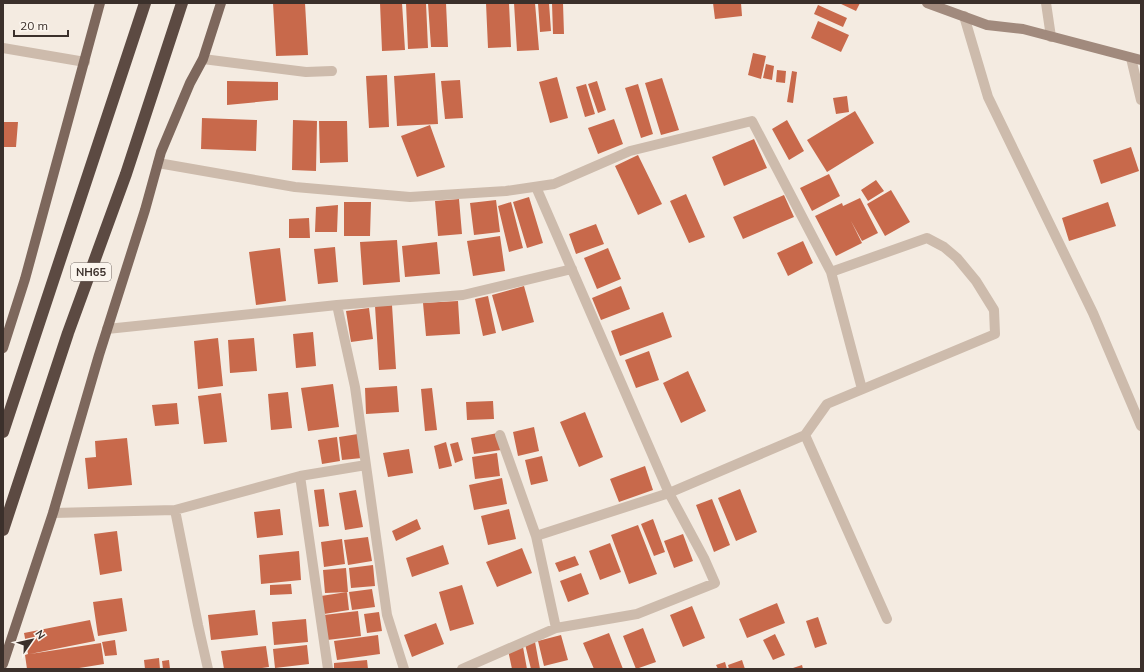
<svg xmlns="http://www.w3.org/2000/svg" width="1144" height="672" font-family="Mulish,sans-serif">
  <rect width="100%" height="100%" fill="#f4ebe1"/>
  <path fill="#c8694b" d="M273,3H305L308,55L276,56Z
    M380,3H402L405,50L382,51Z
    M406,3H426L428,48L408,49Z
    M428,3H446L448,47H431Z
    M486,3H509L511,47L488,48Z
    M514,3H535L539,50L517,51Z
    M538,3H549L551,31L540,32Z
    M552,3H563L564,34H553Z
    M713,3H741L742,16L715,19Z
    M839,3H860L856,11Z
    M818,5L847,18L843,27L814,14Z
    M818,21L849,35L841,52L811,38Z
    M753,53L766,56L761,79L748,75Z
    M766,64L774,66L772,80L763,78Z
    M777,70L786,71L785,83L776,82Z
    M792,71L797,72L793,103L787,102Z
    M435,73L438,124L397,126L394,76Z
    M387,75L389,127L369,128L366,76Z
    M557,77L568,118L550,123L539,82Z
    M662,78L679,130L661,135L645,83Z
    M460,80L463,118L445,119L441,81Z
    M227,81L278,82V100L227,105Z
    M597,81L606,110L598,113L588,84Z
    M586,84L595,114L585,117L576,87Z
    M638,84L653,134L641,138L625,88Z
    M847,96L849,112L836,114L833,98Z
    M855,111L874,143L827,172L807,140Z
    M202,118L257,120L256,151L201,149Z
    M614,119L623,144L598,154L588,128Z
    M293,120L317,121L316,171L292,170Z
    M787,120L804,151L789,160L772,129Z
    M319,121H347L348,162L320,163Z
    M3,122H18L16,147H3Z
    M430,125L445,167L417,177L401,136Z
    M754,139L767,168L724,186L712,157Z
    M1131,147L1139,171L1101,184L1093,160Z
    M638,155L662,204L638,215L615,166Z
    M829,174L840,196L812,211L800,188Z
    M876,180L884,191L868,201L861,190Z
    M891,190L910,222L885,236L867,204Z
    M686,194L705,237L689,243L670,201Z
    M784,195L794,217L743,239L733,217Z
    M529,197L543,243L527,248L513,202Z
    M860,198L878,233L862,241L851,221L862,243L836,256L815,216L842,203L843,206Z
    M459,199L462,234L438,236L435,201Z
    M496,200L500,232L474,235L470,203Z
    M344,202H371L370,236H344Z
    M511,202L523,248L509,252L498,206Z
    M1108,202L1116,226L1069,241L1062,218Z
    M338,205L337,232H315L316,207Z
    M309,218L310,238H289V219Z
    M596,224L604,244L576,254L569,234Z
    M500,236L505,271L473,276L467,241Z
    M397,240L400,282L363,285L360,242Z
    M803,241L813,263L788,276L777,253Z
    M437,242L440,274L405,277L402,246Z
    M335,247L338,282L318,284L314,249Z
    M280,248L286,301L256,305L249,252Z
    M608,248L621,279L597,289L584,258Z
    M524,286L534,322L502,331L492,295Z
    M621,286L630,309L601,320L592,298Z
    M488,296L496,333L483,336L475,299Z
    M458,301L460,334L426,336L423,303Z
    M392,305L396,369L379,370L375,306Z
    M369,308L373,339L351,342L346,311Z
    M663,312L672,337L620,356L611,331Z
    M313,332L316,366L296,368L293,334Z
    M218,338L223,386L198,389L194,341Z
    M254,338L257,371L230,373L228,340Z
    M649,351L659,380L636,388L625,360Z
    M688,371L706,411L681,423L663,383Z
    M333,384L339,427L308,431L301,388Z
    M397,386L399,412L366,414L365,388Z
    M432,388L437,430L425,431L421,389Z
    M288,392L292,428L271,430L268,394Z
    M221,393L227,442L204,444L198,396Z
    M493,401L494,419L467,420L466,402Z
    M177,403L179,424L155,426L152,405Z
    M585,412L603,457L579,467L560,422Z
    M534,427L539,451L518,456L513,432Z
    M498,433L501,450L474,454L471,438Z
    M358,434L362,458L342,460L339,437Z
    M337,437L340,461L322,464L318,440Z
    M127,438L132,485L88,489L85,458L96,457L95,441Z
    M446,442L452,466L439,469L434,446Z
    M458,442L463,460L455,463L450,444Z
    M409,449L413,473L388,477L383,453Z
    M497,453L500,476L475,479L472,457Z
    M542,456L548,481L531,485L525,460Z
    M645,466L653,490L619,502L610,479Z
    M502,478L507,504L474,510L469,485Z
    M324,489L329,526L319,527L314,490Z
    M740,489L757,532L736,541L718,498Z
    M356,490L363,527L345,530L339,493Z
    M712,499L730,545L714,552L696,505Z
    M280,509L283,535L257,538L254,512Z
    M509,509L516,539L488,545L481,516Z
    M417,519L421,529L396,541L392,531Z
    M653,519L665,552L654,556L641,524Z
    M638,525L657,574L629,584L611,535Z
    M117,531L122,571L100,575L94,534Z
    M683,534L693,561L674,568L664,541Z
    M368,537L372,561L348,565L344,540Z
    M342,539L345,564L324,567L321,542Z
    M610,543L621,572L600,580L589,551Z
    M443,545L449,564L412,577L406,558Z
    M522,548L532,573L497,587L486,562Z
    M299,551L301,580L261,584L259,555Z
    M575,556L579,565L559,572L555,563Z
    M373,565L375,586L351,588L349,568Z
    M346,568L348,592L325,593L323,570Z
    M581,573L589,594L568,602L560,581Z
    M291,584L292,594L270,595V585Z
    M462,585L474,624L450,631L439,592Z
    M372,589L375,607L352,610L349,592Z
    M347,592L349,610L324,614L321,596Z
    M122,598L127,631L98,636L93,602Z
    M777,603L785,623L747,638L739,619Z
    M692,606L705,638L683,647L670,615Z
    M255,610L258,635L211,640L208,615Z
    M358,611L361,636L327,640L324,615Z
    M379,612L382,631L367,633L364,614Z
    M818,617L827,644L815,648L806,621Z
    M306,619L308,642L274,645L272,622Z
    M90,620L95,641L30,654L101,643L104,664L73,669H27L25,655L28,654L24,633Z
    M436,623L444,644L412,657L404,635Z
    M643,628L656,662L636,669L623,636Z
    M609,633L623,669H594L583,643Z
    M775,634L785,655L773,660L763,640Z
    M378,635L380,654L337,660L334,641Z
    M561,635L568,660L544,666L538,641Z
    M115,640L117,655L105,656L102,642Z
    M535,642L540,669H531L525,644Z
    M307,645L309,664L275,668L273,649Z
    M266,646L269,667L255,669H224L221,651Z
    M523,647L527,669H512L508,650Z
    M159,658L160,669H145L144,660Z
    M169,660L170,669H163L162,661Z
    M367,660L368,669H334V663Z
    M742,660L745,669H729L728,665Z
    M725,662L727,669H718L716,665Z
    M802,665L803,669H790Z"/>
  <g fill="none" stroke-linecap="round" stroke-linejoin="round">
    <path stroke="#cdbbac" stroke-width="10" d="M1046,3L1051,37
      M964,16L988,97L1093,313L1141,426
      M3,48L85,62
      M1131,58L1141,100
      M203,59L306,72L332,71
      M158,163L295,187L410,197L506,191L554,184L630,151L752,121L831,272L927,238L944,247L957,258L976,281L994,310L995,334L827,404L805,435L887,619
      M831,272L862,389
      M337,305L463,295L572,269
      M107,329L337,305L355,387L387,615L404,669
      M500,435L536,536L556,628
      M300,476L328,669
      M175,510L300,476L366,465
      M53,513L175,510L198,625L208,669
      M536,536L669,493L805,435
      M462,669L556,628L637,614L715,583L704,558L669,493L536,187"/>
    <path stroke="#a18a7d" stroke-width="10" d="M927,3L987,25L1023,29L1141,60"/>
    <path stroke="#7d675c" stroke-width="10" d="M3,348L25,279L100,3
      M3,664L53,513L99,355L145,210L161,152L190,83L203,59L221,3"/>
    <path stroke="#5c4a42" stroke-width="12" d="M3,432L145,3
      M3,530L68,333L126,174L182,3"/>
  </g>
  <g text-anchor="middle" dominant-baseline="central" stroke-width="3" stroke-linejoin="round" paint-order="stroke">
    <rect fill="#fbf5ee" stroke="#756b66" stroke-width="1" x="71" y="263" width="40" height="18" rx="3"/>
    <g font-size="11" font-weight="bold" fill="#3b302b">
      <text x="91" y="272">NH65</text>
    </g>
  </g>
  <rect width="1144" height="672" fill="none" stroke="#3b302b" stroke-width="8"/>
  <g transform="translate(32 640) rotate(56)" stroke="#fbf5ee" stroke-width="3" paint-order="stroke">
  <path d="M0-3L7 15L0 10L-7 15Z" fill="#3b302b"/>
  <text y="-6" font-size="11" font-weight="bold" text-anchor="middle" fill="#3b302b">N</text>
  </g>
  <path d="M14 30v6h54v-6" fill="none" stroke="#3b302b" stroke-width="2"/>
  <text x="20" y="30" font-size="12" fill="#3b302b" stroke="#fbf5ee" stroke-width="3" paint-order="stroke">20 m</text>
</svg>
